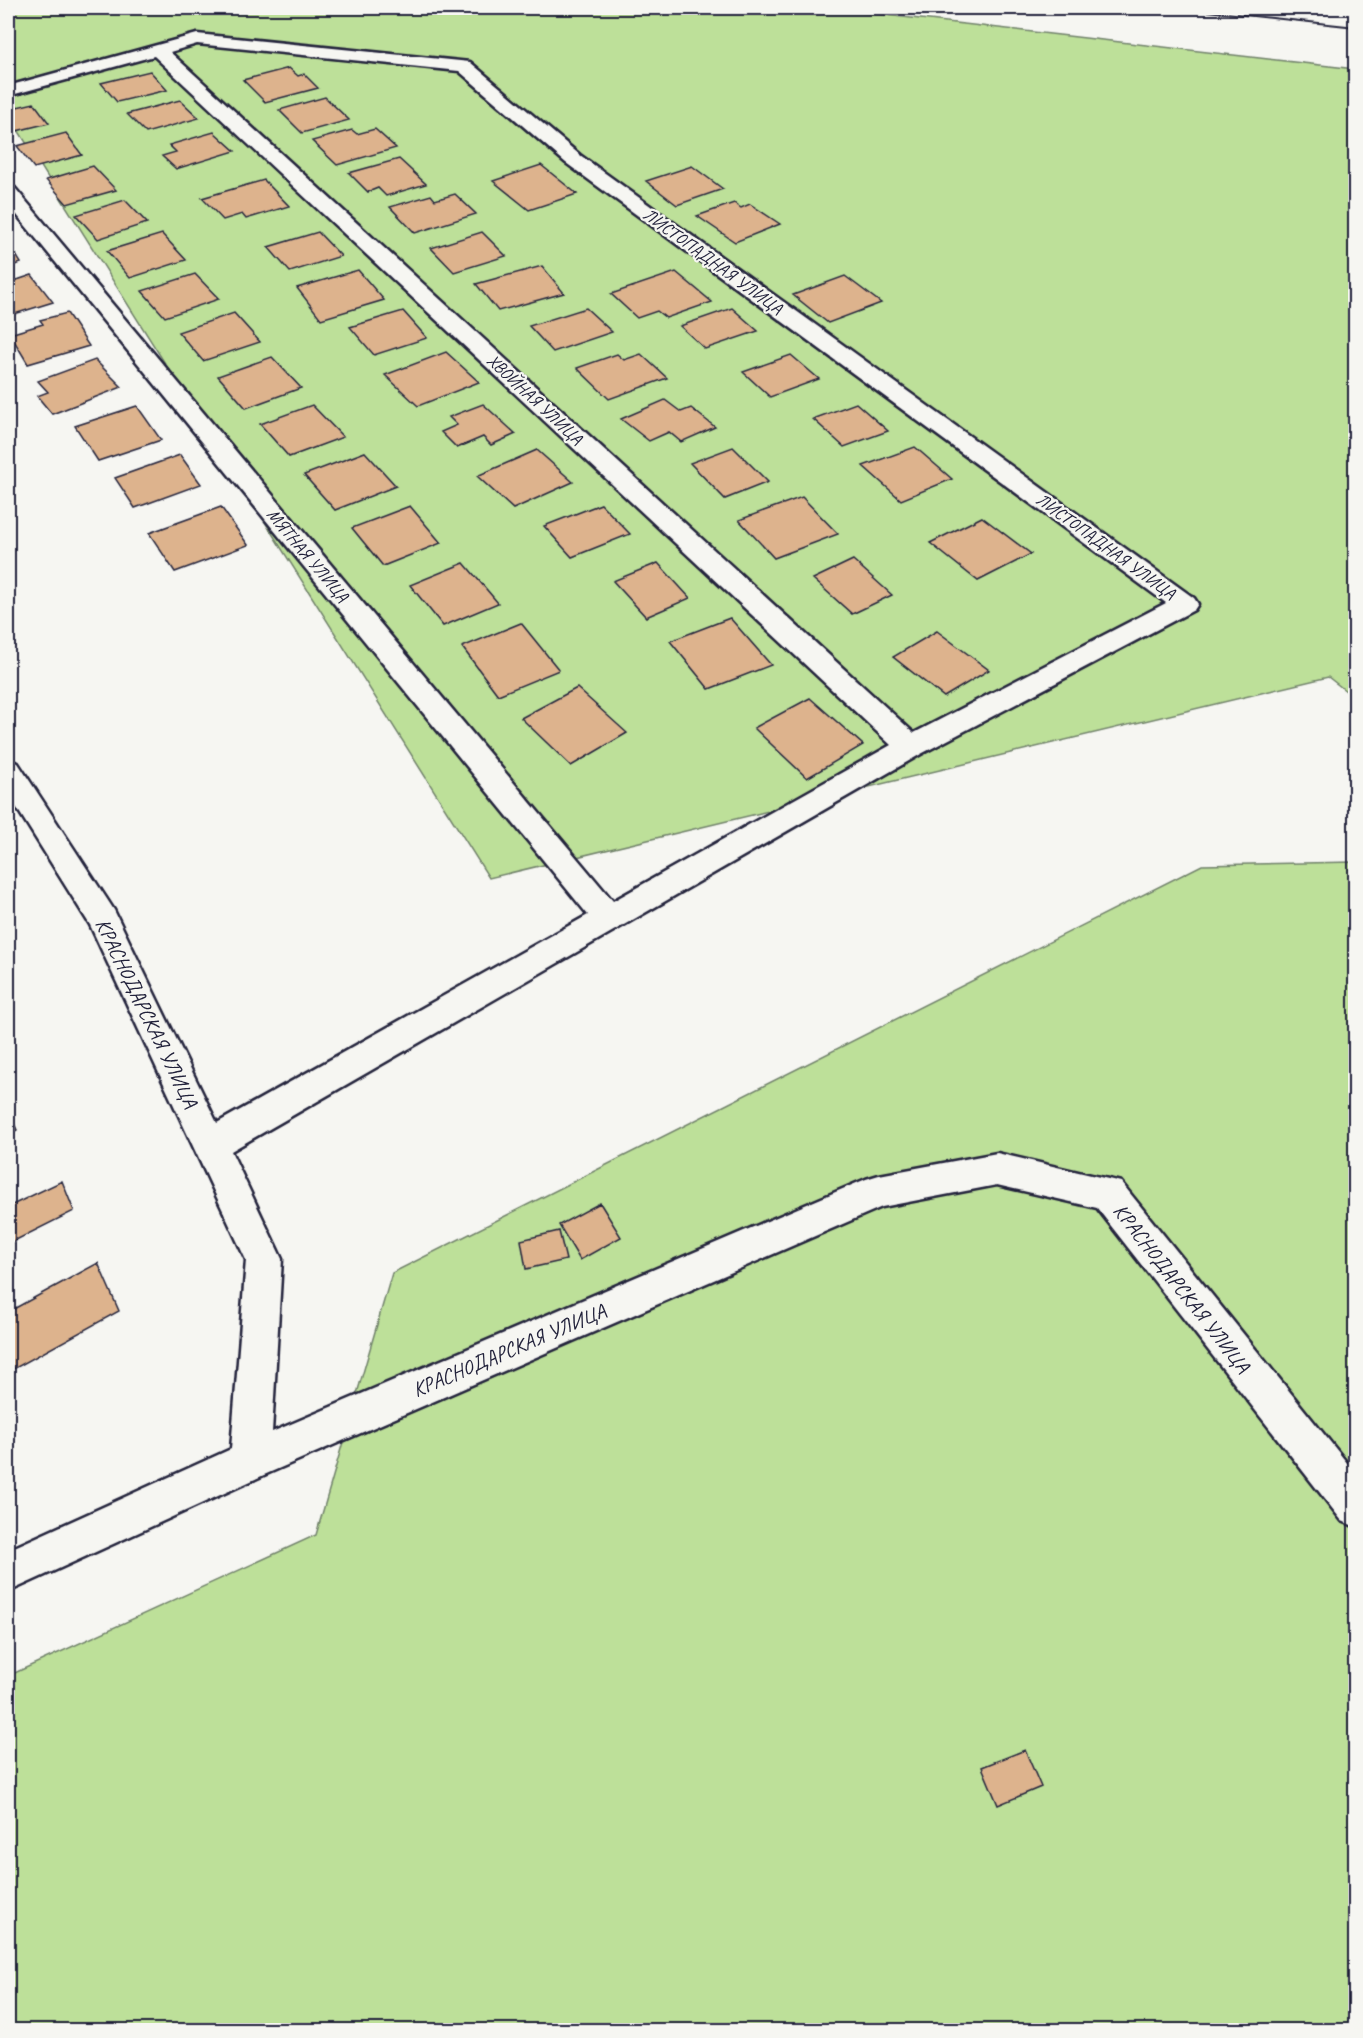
<svg xmlns="http://www.w3.org/2000/svg" width="1363" height="2038" font-family="Caveat,sans-serif">
  <rect width="100%" height="100%" fill="#f6f6f2"/>
  <filter id="ink" filterUnits="userSpaceOnUse"><feTurbulence type="fractalNoise" baseFrequency=".0167" numOctaves="2"/><feDisplacementMap in="SourceGraphic" scale="12" xChannelSelector="R" yChannelSelector="G"/><feConvolveMatrix kernelMatrix="1 2 1 2 8 2 1 2 1" color-interpolation-filters="sRGB"/></filter>
  <g filter="url(#ink)">
    <path fill="#bde099" stroke="#70816a" stroke-width="1.5" d="M8,8H824L1355,69V698L1328,677L489,878L8,114Z
      M1355,862V2030H8V1676L316,1535L392,1273L1202,865Z"/>
    <path fill="#ddb38d" stroke="#22223b" stroke-width="1.5" d="M289,68L298,76L304,74L318,88L265,102L243,80Z
      M150,71L167,90L117,102L101,83Z
      M325,97L349,120L302,133L279,110Z
      M180,100L199,118L146,133L127,114Z
      M34,103L49,123L8,133V109Z
      M375,129L396,148L337,165L312,141L352,130L357,134Z
      M214,132L235,151L176,169L162,156L176,152L169,145Z
      M66,133L82,155L34,168L17,146Z
      M399,159L426,184L386,196L378,188L368,192L349,173Z
      M541,165L577,194L529,210L493,181Z
      M93,166L116,190L67,204L46,180Z
      M692,166L723,189L677,205L646,181Z
      M264,180L289,206L246,219L242,214L223,220L202,198Z
      M455,194L476,214L415,233L390,207L431,195L435,200Z
      M125,200L147,223L98,239L76,215Z
      M734,203L741,208L750,204L780,224L735,242L697,216Z
      M318,232L341,256L290,272L268,247Z
      M482,232L506,256L454,272L431,248Z
      M162,234L186,260L130,278L107,251Z
      M8,242L21,263L8,267Z
      M542,266L564,293L498,311L476,284Z
      M358,270L384,300L321,319L297,288Z
      M676,272L712,302L666,318L657,311L637,318L611,294Z
      M195,274L219,299L165,317L142,291Z
      M32,275L53,302L8,316V283Z
      M845,276L881,303L828,323L793,295Z
      M586,308L612,332L553,352L529,326Z
      M732,308L758,331L705,349L680,326Z
      M403,311L427,338L374,355L350,327Z
      M67,313L89,346L28,364L10,334L43,324L40,320Z
      M234,313L260,342L203,361L178,332Z
      M446,352L479,382L418,406L385,375Z
      M617,354L624,360L641,354L667,378L609,399L577,368Z
      M791,355L819,379L770,397L743,372Z
      M272,357L301,388L246,408L218,376Z
      M95,360L122,387L52,414L37,396L48,392L38,381Z
      M665,400L681,412L691,408L715,427L681,442L669,432L649,441L621,419Z
      M856,403L888,431L844,447L813,419Z
      M483,404L516,434L491,445L483,437L457,448L441,432L457,425L449,417Z
      M312,405L343,437L289,457L260,424Z
      M137,406L161,440L98,461L75,426Z
      M733,447L768,482L725,499L690,463Z
      M915,447L952,479L901,500L863,466Z
      M537,450L573,482L513,509L477,476Z
      M365,452L396,486L335,510L304,475Z
      M180,455L201,484L135,508L115,478Z
      M802,497L838,534L774,558L739,520Z
      M601,504L630,534L572,557L544,526Z
      M410,506L441,543L383,566L352,528Z
      M221,507L248,545L175,572L149,533Z
      M982,517L1031,554L978,581L930,543Z
      M853,560L892,595L852,614L813,579Z
      M464,563L498,603L443,626L410,585Z
      M658,563L690,598L646,617L613,581Z
      M730,618L771,665L709,689L670,641Z
      M521,623L559,670L498,695L462,647Z
      M937,631L989,670L944,697L893,657Z
      M577,688L627,733L571,766L521,718Z
      M810,698L863,745L807,778L754,728Z
      M8,1111L17,1130L8,1135Z
      M62,1181L74,1211L8,1244V1207Z
      M600,1203L621,1237L580,1260L559,1225Z
      M559,1231L566,1260L526,1269L521,1240Z
      M98,1263L119,1311L8,1372V1312Z
      M1025,1750L1041,1787L998,1805L982,1767Z"/>
    <g fill="none" stroke-linecap="round" stroke-linejoin="round">
      <defs>
        <path id="minor" d="M197,34L470,62L580,155L1194,598L1198,604L1194,610L921,754L231,1151L282,1259L272,1432L866,1179L879,1175L997,1153L1121,1182L1356,1474V1527L1342,1521L1097,1208L997,1185L882,1207L264,1475L8,1592V1550L231,1449L246,1260L90,925L8,794V760L18,763L114,910L217,1123L588,915L8,204V186L15,188L613,901L891,745L154,56L8,96V86ZM197,44L459,71L566,163L1166,603L914,733L170,52Z"/>
      </defs>
      <use href="#minor" stroke="#22223b" stroke-width="5"/>
      <use href="#minor" fill="#f6f6f2" fill-rule="evenodd"/>
      <path stroke="#22223b" stroke-width="2" d="M1179,8L1356,27"/>
    </g>
  </g>
  <g text-anchor="middle" dominant-baseline="central" stroke-width="4.5" stroke-linejoin="round" paint-order="stroke">
    <g font-size="18" fill="#22223b" stroke="#f6f6f2">
      <text transform="translate(713 261) rotate(36)">ЛИСТОПАДНАЯ УЛИЦА</text>
      <text transform="translate(535 399) rotate(43)">ХВОЙНАЯ УЛИЦА</text>
      <text transform="translate(1106 546) rotate(36)">ЛИСТОПАДНАЯ УЛИЦА</text>
      <text transform="translate(308 555) rotate(50)">МЯТНАЯ УЛИЦА</text>
    </g>
    <g font-size="21" fill="#22223b" stroke="#f6f6f2">
      <text transform="translate(147 1013) rotate(64)">КРАСНОДАРСКАЯ УЛИЦА</text>
      <text transform="translate(1182 1288) rotate(52)">КРАСНОДАРСКАЯ УЛИЦА</text>
      <text transform="translate(509 1350) rotate(-23)">КРАСНОДАРСКАЯ УЛИЦА</text>
    </g>
  </g>
  <rect width="1363" height="2038" fill="none" stroke="#f6f6f2" stroke-width="30"/>
  <rect x="15" y="15" width="1333" height="2008" fill="none" stroke="#22223b" stroke-width="2" filter="url(#ink)"/>
</svg>
